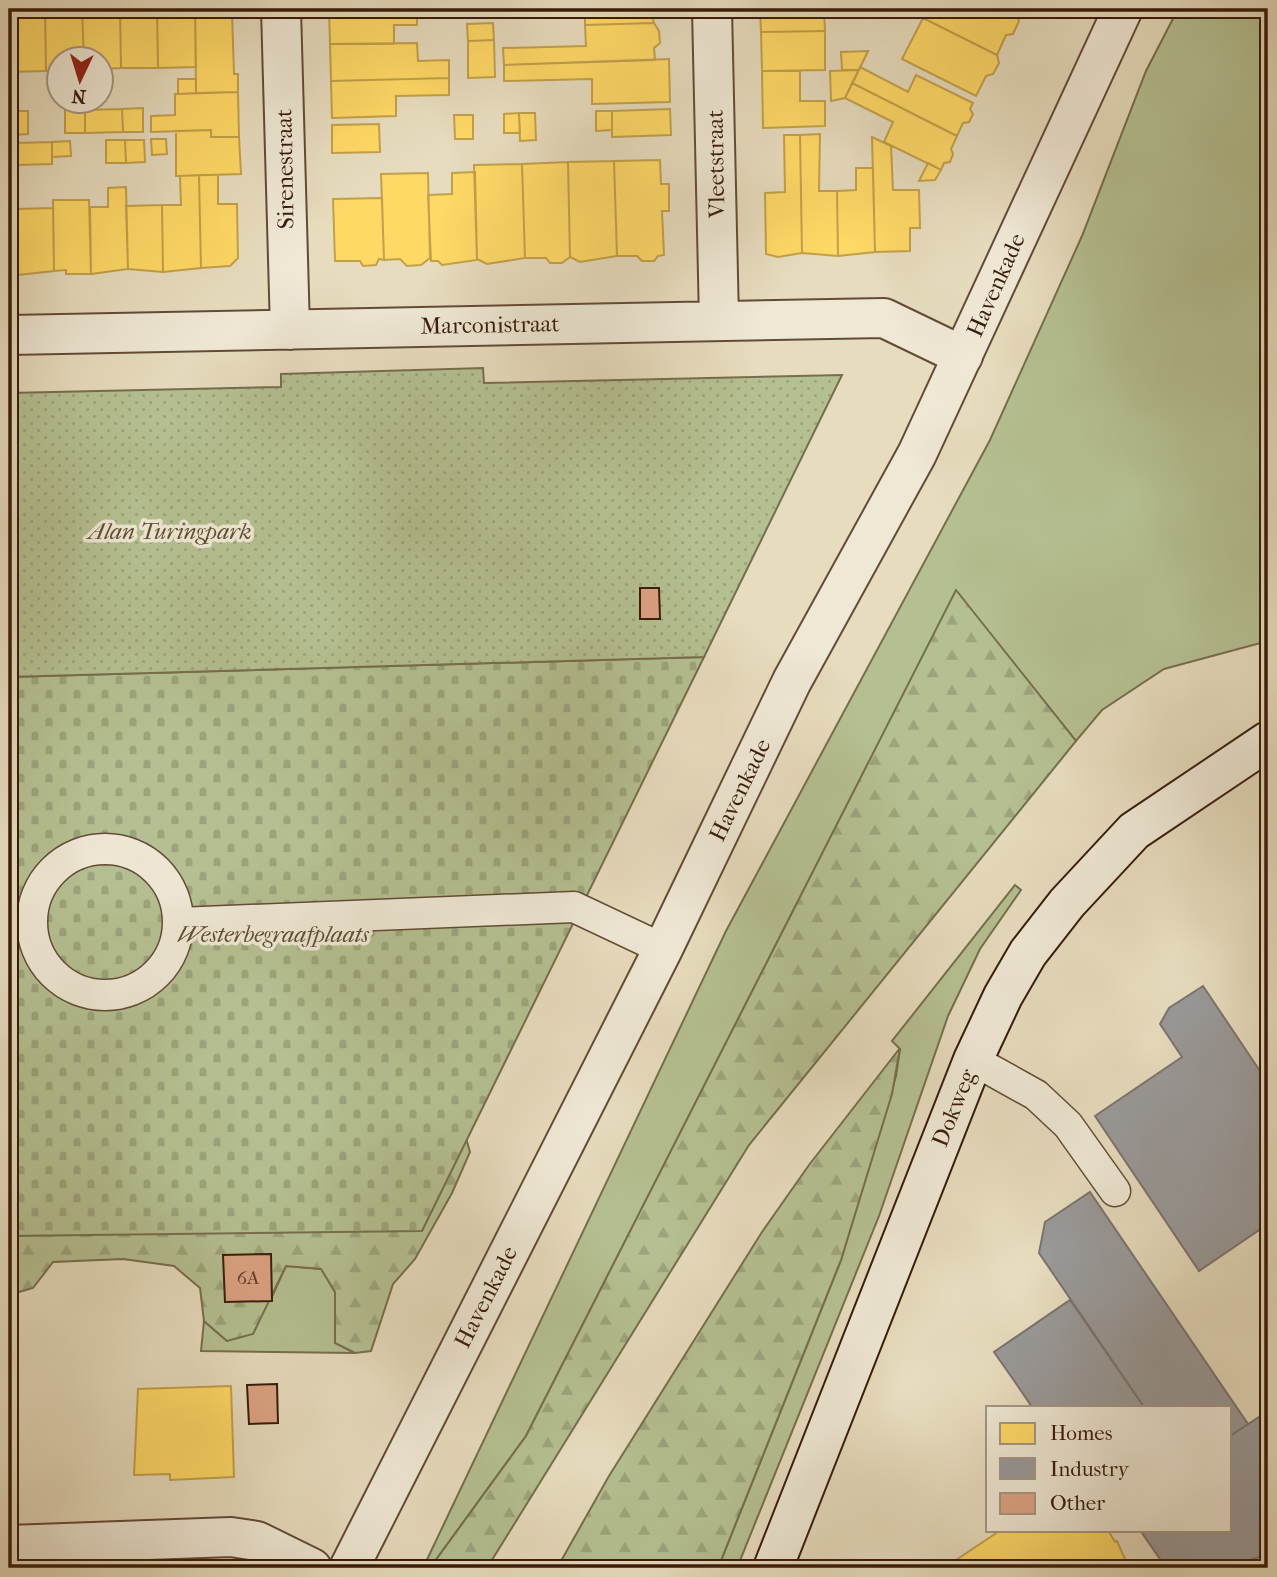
<svg xmlns="http://www.w3.org/2000/svg" width="1277" height="1577" font-family="'IM FELL French Canon',serif">
  <defs>
    <pattern id="forest-firs" width="22" height="20" patternUnits="userSpaceOnUse" patternTransform="scale(1.75)"><rect width="22" height="20" fill="#b5c092"/><path d="M5 1l3.5 6h-7zM16 11l3.5 6h-7z" fill="#9ca47d"/></pattern>
    <pattern id="cemetery-stones" width="16" height="16" patternUnits="userSpaceOnUse" patternTransform="scale(1.75)"><rect width="16" height="16" fill="#b5c092"/><path d="M2 7V4a2 2 0 0 1 4 0v3zM10 15v-3a2 2 0 0 1 4 0v3z" fill="#9ca47d"/></pattern>
    <pattern id="park-dots" width="8" height="8" patternUnits="userSpaceOnUse" patternTransform="scale(1.75)"><rect width="8" height="8" fill="#b5c092"/><path d="M2 2h.1M6 6h.1" fill="none" stroke="#9ca47d" stroke-width="1.8" stroke-linecap="round"/></pattern>
  </defs>
  <rect width="100%" height="100%" fill="#e7dcbe"/>
  <filter id="stains"><feTurbulence type="fractalNoise" baseFrequency=".00286" numOctaves="4"/><feColorMatrix values="0 0 0 0 .2 0 0 0 0 .09 0 0 0 0 .02 0 0 0 .5 -.17"/></filter>
  <radialGradient id="worn" r=".72"><stop offset=".6" stop-color="#630" stop-opacity="0"/><stop offset="1" stop-color="#630" stop-opacity=".3"/></radialGradient>
  <path fill="#b5c092" stroke="#766e4e" stroke-width="2" d="M1178,9H1268V641L1164,669L1102,710L1076,741L956,591L526,1436L430,1568H423L726,931L990,440L1082,236L1146,71Z
    M1015,885L1021,890L980,949L948,1016L879,1216L737,1568H718L841,1260L896,1076L900,1049L892,1041Z
    M286,1266L322,1269L335,1292V1343L355,1353L201,1351L204,1321L227,1341L271,1299Z"/>
  <path fill="url(#forest-firs)" stroke="#766e4e" stroke-width="2" d="M956,590L1076,741L749,1145L487,1568H430L526,1436Z
    M900,1048L892,1094L841,1260L718,1568H557L609,1476L762,1232L809,1165Z
    M454,1097L470,1152L452,1193L415,1259L393,1284L371,1351L355,1353L335,1343V1292L321,1269L286,1266L253,1334L227,1341L204,1321L200,1288L174,1266L123,1259L53,1262L33,1288L9,1295V1193Z"/>
  <path fill="url(#cemetery-stones)" stroke="#766e4e" stroke-width="2" d="M704,657L422,1231L9,1236V677Z"/>
  <path fill="url(#park-dots)" stroke="#766e4e" stroke-width="2" d="M483,368L484,383L842,375L704,657L9,677V393L281,387V374Z"/>
  <path fill="#ffd966" stroke="#c3a04a" stroke-width="2" d="M20,9H45L46,71L9,72V10Z
    M45,9H82L84,60H60V71H46Z
    M82,9H120L121,68L102,69V60H84Z
    M120,9H157L158,68H121Z
    M157,9H195L196,67L158,68Z
    M195,9H229L232,12L234,74H238V92L196,93Z
    M329,9H417V25H394V44H330Z
    M585,9H658L659,15L653,19L654,23L585,25Z
    M760,9H863V10H824L825,31L761,32Z
    M927,9H1007L1016,13L1019,21L1013,34L1006,35L997,55L923,18Z
    M923,18L997,55L999,63L993,74L986,76L976,96L902,59Z
    M493,23L494,40L468,41L467,24Z
    M654,23L659,31L660,43L654,48L655,60L504,65L503,48L586,46L585,25Z
    M825,31V70L762,71L761,32Z
    M494,40L495,77L468,78V41Z
    M417,43L418,61L449,60V78L331,81L330,44Z
    M868,51L859,70H842L841,52Z
    M669,59L670,102L592,104V79L504,81V65Z
    M860,67L908,92L916,75L973,103L970,109L973,114L969,122L963,123L957,136L852,83Z
    M859,70L845,98L831,101L830,71Z
    M762,71H800V101H825V126L763,128Z
    M449,78V95L396,96V116L332,118L331,81Z
    M178,79H196V93L178,94Z
    M852,83L957,136L951,149L953,154L950,162L944,163L941,170L884,142L893,122L845,98Z
    M238,92L239,137H211V130L151,132V116L175,115V94Z
    M143,108V132H123L122,109Z
    M122,109L123,132L85,133V110Z
    M670,109L671,135L612,137V111Z
    M65,110H85V133H65Z
    M10,111H28V134L11,135Z
    M596,111H612V130L596,131Z
    M519,113L520,133H504V114Z
    M519,113H535L536,140L520,141Z
    M454,115H473V139H455Z
    M379,124L380,152L332,153V125Z
    M211,130V137H239L241,174L176,176V131Z
    M820,134L819,191H837L838,256L802,253L800,135Z
    M784,135H800L802,253L778,257L766,254L765,193L785,192Z
    M872,137L891,146L893,190H919L920,228H910V251L875,252Z
    M151,139H166L167,154L152,155Z
    M106,140H125L126,163H106Z
    M125,140H144L145,162L126,163Z
    M70,141L71,156L52,157V142Z
    M52,142V164L15,165V143Z
    M9,143H15V165H9Z
    M660,160L661,184H669V211H662L664,255L658,256L654,261H642L637,256H617L614,161Z
    M614,161L617,256L580,262L570,257L568,162Z
    M568,162L570,257L562,263H550L546,258H525L522,164Z
    M928,163L941,170L935,180L919,181Z
    M522,164L525,258L487,264L477,259L474,165Z
    M856,168H873L875,252L838,256L837,191L856,190Z
    M475,172L477,260L442,265L438,261H431L428,195L452,194V173Z
    M428,173L430,258L421,265L407,266L400,259L384,260L381,174Z
    M199,175H218V204H237L238,258L230,266L201,268Z
    M199,175L201,268L163,272L162,205H181L180,176Z
    M126,187L128,269L91,274L90,207H108V188Z
    M382,198L384,260L379,259L376,265L363,266L360,261H335L333,199Z
    M53,200H89L91,274H66V270L54,271Z
    M162,205L163,272L128,269L126,206Z
    M53,208L54,271L18,275L16,209Z
    M9,209H16L18,275L9,276Z
    M231,1386L234,1477L170,1480V1474L134,1475L138,1389Z
    M1001,1530H1108L1115,1542L1117,1541L1129,1568H944Z"/>
  <path fill="#999" stroke="#7c736e" stroke-width="2" d="M1203,986L1268,1083V1224L1199,1271L1095,1116L1182,1057L1160,1024L1169,1008Z
    M1090,1192L1248,1424L1230,1436V1407H1144L1039,1253L1045,1222Z
    M1070,1300L1144,1407H1032L1015,1382L994,1352Z
    M1268,1411V1554L1228,1568H1166L1140,1530H1230V1436Z"/>
  <path fill="#dda383" stroke="#381b0a" stroke-width="2" d="M640,588H659L660,619H640Z
    M271,1254L272,1301L225,1302L223,1255Z
    M277,1384L278,1423L249,1424L247,1385Z"/>
  <g fill="none" stroke-linecap="round" stroke-linejoin="round">
    <defs>
      <path id="service" d="M32 922a73 73 0 1 1 146 0a73 73 0 1 1-146 0Z
        M179,923L574,907L663,949
        M973,1060L1036,1095L1068,1125L1115,1191"/>
      <path id="minor" d="M281,9L290,330
        M712,9L719,320
        M9,335L884,318L963,356
        M9,1545L231,1537L257,1541L312,1568"/>
      <path id="tertiary" d="M349,1568L663,949L792,681L917,454L1123,9"/>
      <path id="secondary" d="M773,1568L973,1060L1003,996L1028,953L1067,903L1134,831L1268,741"/>
    </defs>
    <use href="#service" stroke="#644b37" stroke-width="33"/>
    <use href="#minor" stroke="#644b37" stroke-width="42"/>
    <use href="#tertiary" stroke="#644b37" stroke-width="42"/>
    <use href="#secondary" stroke="#381b0a" stroke-width="42"/>
    <use href="#service" stroke="#efe8d5" stroke-width="30"/>
    <use href="#minor" stroke="#efe8d5" stroke-width="38"/>
    <use href="#tertiary" stroke="#efe8d5" stroke-width="38"/>
    <use href="#secondary" stroke="#efe8d5" stroke-width="38"/>
  </g>
  <g text-anchor="middle" dominant-baseline="central" stroke-width="7" stroke-linejoin="round" paint-order="stroke">
    <g font-size="19" fill="#613d28">
      <text x="248" y="1278">6A</text>
    </g>
    <g font-size="23" fill="#381b0a" stroke="#efe8d5">
      <text transform="translate(716 164) rotate(-91)">Vleetstraat</text>
      <text transform="translate(285 169) rotate(-91)">Sirenestraat</text>
      <text transform="translate(996 285) rotate(-66)">Havenkade</text>
      <text transform="translate(490 325) rotate(-1)">Marconistraat</text>
      <text transform="translate(740 790) rotate(-64)">Havenkade</text>
      <text transform="translate(954 1108) rotate(-68)">Dokweg</text>
      <text transform="translate(486 1297) rotate(-63)">Havenkade</text>
    </g>
    <g font-size="23" font-style="italic" fill="#5e4d33" stroke="#efe8d5">
      <text x="170" y="531">Alan Turingpark</text>
      <text x="273" y="934">Westerbegraafplaats</text>
    </g>
  </g>
  <rect width="1277" height="1577" fill="none" stroke="#e7dcbe" stroke-width="35"/>
  <rect x="10" y="10" width="1256" height="1556" fill="none" stroke="#381b0a" stroke-width="3.5"/>
  <rect x="18" y="18" width="1242" height="1542" fill="none" stroke="#381b0a" stroke-width="2"/>
  <rect x="986" y="1406" width="245" height="126" fill="#efe8d5" stroke="#a69684" stroke-width="2"/>
  <rect x="1000" y="1423" width="35" height="21" fill="#ffd966" stroke="#a69684" stroke-width="2"/>
  <text x="1050" y="1440" font-size="21" fill="#381b0a">Homes</text>
  <rect x="1000" y="1458" width="35" height="21" fill="#999999" stroke="#a69684" stroke-width="2"/>
  <text x="1050" y="1476" font-size="21" fill="#381b0a">Industry</text>
  <rect x="1000" y="1493" width="35" height="21" fill="#dda383" stroke="#a69684" stroke-width="2"/>
  <text x="1050" y="1510" font-size="21" fill="#381b0a">Other</text>
  <g transform="translate(80 80) rotate(184)"><circle r="33" fill="#efe8d5" stroke="#a69684" stroke-width="2"/>
  <path d="M0-5L12 26L0 18L-12 26Z" fill="#8f2418"/>
  <text y="-10" font-size="19" font-weight="bold" text-anchor="middle" fill="#381b0a">N</text>
  </g>
  <rect width="100%" height="100%" filter="url(#stains)"/>
  <rect width="100%" height="100%" fill="url(#worn)"/>
</svg>
